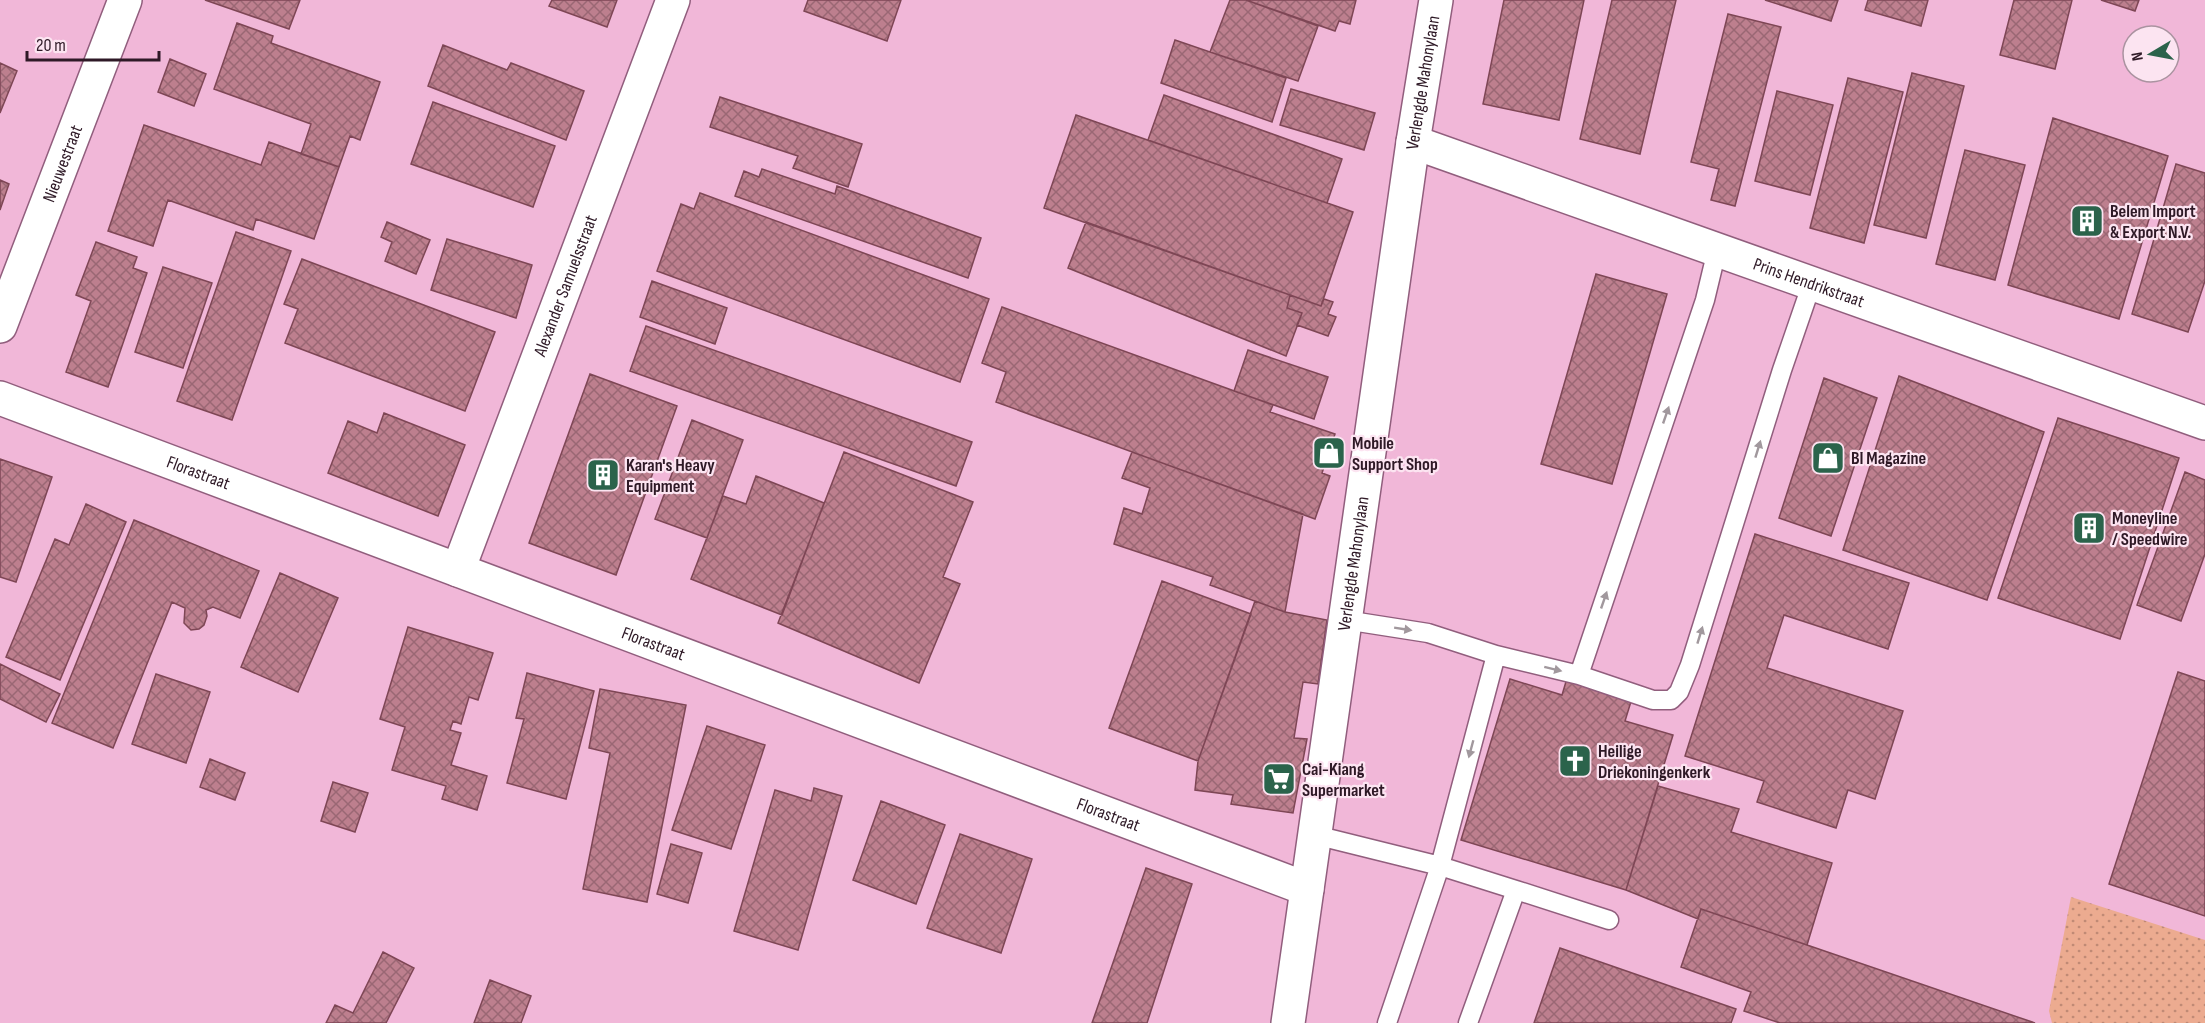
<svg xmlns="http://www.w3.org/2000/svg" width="2205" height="1023" font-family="'Sofia Sans Condensed',sans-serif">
  <defs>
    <pattern id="grass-dots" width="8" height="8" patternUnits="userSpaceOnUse" patternTransform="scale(1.5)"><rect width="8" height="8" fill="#ecab90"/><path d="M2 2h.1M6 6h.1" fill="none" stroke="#c08a75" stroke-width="1.8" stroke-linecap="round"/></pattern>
    <pattern id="building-cross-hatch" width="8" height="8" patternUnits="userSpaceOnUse" patternTransform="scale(1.5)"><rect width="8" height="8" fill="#bd7f8e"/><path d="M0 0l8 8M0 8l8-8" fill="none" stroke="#9a6774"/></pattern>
  </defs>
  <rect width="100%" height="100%" fill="#f1b7d8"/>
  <path fill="url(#grass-dots)" d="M2071,897L2205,940V1023H2052L2049,1011Z"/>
  <path fill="url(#building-cross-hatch)" stroke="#7e4655" stroke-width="1.5" d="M205,0H300L289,29Z
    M552,0H617L607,27L549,6Z
    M808,0H901L887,41L804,11Z
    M1230,0H1246L1318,26L1298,81L1210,52Z
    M1246,0H1356L1350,24L1339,21L1335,31Z
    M1504,0H1584L1559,120L1483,104Z
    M1612,0H1676L1640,154L1580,139Z
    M1765,0H1838L1831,21Z
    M1868,0H1928L1921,26L1865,10Z
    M2014,0H2072L2055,69L2000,55Z
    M2101,0H2139L2135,11Z
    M1728,14L1781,27L1735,206L1711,200L1719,169L1691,162Z
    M237,23L273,36L271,43L380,82L360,140L350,136L339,167L301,154L311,124L214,89Z
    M1175,40L1286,78L1272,122L1161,83Z
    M443,45L507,70L511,63L584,91L566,140L428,86Z
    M170,59L206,74L194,106L158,92Z
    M0,63L17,71L0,113Z
    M1912,73L1964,86L1926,238L1874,225Z
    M1848,78L1903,92L1864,243L1810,228Z
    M1291,89L1375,113L1364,150L1280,125Z
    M1777,91L1833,105L1810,195L1755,181Z
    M1164,95L1342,159L1327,203L1148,140Z
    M720,97L862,144L848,187L793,168L798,156L710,127Z
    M433,102L555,146L533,207L411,164Z
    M1076,115L1353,212L1321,306L1044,208Z
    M2053,118L2168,156L2119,319L2008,285Z
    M144,125L261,165L269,142L339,167L314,239L256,219L253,230L168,200L153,246L108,231Z
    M1965,150L2025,165L1995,280L1936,264Z
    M2176,164L2205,173V281L2188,332L2132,314Z
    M762,169L835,194L837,186L981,238L968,278L735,196L744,171L759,177Z
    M0,180L9,184L0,210Z
    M700,193L989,299L960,382L657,271L681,204L694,209Z
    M387,222L430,240L416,274L385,261L392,242L381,237Z
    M1086,222L1290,295L1287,308L1302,313L1286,356L1068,268Z
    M236,232L291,251L232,420L177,401Z
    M447,239L532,265L516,318L431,290Z
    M96,242L137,257L133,268L147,273L108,387L66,372L91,301L76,295Z
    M302,259L495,332L465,411L285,343L298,309L284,304Z
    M163,267L212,283L183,368L135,352Z
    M1596,274L1667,294L1612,484L1541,464Z
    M652,281L727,308L715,344L640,317Z
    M1290,295L1321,306L1324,299L1333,302L1328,314L1336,317L1328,336L1297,325L1302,313L1287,308Z
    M1002,307L1273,405L1270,412L1335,434L1322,473L1330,476L1315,519L996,402L1006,372L982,363Z
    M646,326L972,442L956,486L630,371Z
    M1248,350L1328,377L1314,419L1234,391Z
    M590,374L677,406L616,575L529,543Z
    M1899,376L2044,432L1987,600L1843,550Z
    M1824,378L1877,398L1831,536L1779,518Z
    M384,413L465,445L438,516L328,473L348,421L377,433Z
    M2058,418L2179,458L2120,639L1998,598Z
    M692,420L743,440L707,538L655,519Z
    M844,452L973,502L943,577L960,584L919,683L778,623Z
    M1132,452L1303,514L1285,612L1210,585L1213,577L1114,544L1124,508L1142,514L1150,488L1122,478Z
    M0,459L52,477L16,582L0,577Z
    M2185,472L2205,480V554L2181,621L2137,605Z
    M756,476L824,503L782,615L691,579L723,496L746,504Z
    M86,504L126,522L60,680L6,657L55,539L69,545Z
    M134,520L259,571L240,618L213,607L206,610L207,616L204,625L199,629L191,630L184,623L185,608L172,602L113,748L52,723Z
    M1755,534L1909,583L1888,649L1784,615L1767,668L1903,711L1875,799L1848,790L1836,828L1757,802L1764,781L1685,756Z
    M280,573L338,598L298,692L241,667Z
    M1162,581L1251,614L1198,761L1109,728Z
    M1255,601L1285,612L1327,620L1318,684L1303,682L1294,738L1307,739L1293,813L1231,804L1233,795L1195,790L1198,761Z
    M408,627L493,653L478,700L469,697L461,724L453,721L450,730L461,733L451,765L487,776L477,810L442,799L446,786L392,770L405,727L380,719Z
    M0,664L60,694L46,722L0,699Z
    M2178,672L2205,681V916L2109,884Z
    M527,673L594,691L566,799L507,783L524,719L516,718Z
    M156,674L210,692L186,763L132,744Z
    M1568,675L1633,695L1625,721L1673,735L1626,890L1461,840L1510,679L1562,695Z
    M600,689L686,705L647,902L583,889L610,753L589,748Z
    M707,726L765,745L731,849L672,830Z
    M210,759L245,773L235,800L200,787Z
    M333,782L368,793L355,832L321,821Z
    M1658,786L1739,809L1731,832L1832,863L1807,945L1701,909L1698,919L1626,890Z
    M814,788L842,796L798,950L734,931L775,790L811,801Z
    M881,801L945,825L916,904L853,880Z
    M960,834L1032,859L1001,953L927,928Z
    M671,844L702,853L688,903L657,894Z
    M1146,868L1192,884L1147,1023H1092Z
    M1701,909L1807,945L2035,1023H1780L1744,1011L1751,992L1681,967Z
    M1560,948L1736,1009L1731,1023H1534Z
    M383,952L414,968L386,1023H326L335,1005L353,1013Z
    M490,980L531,996L521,1023H474Z"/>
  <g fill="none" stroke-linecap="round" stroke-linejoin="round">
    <defs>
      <path id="service" d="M1345,620L1428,633L1496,655L1440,866L1387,1023
        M1496,655L1579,675L1653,700H1671L1679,692L1690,665L1782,370L1812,283
        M1579,675L1705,300L1717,250
        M1315,835L1440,866L1516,890L1468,1023
        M1516,890L1609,920"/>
      <g id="minor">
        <path id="s1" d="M1413,142L2205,423"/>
        <path id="s2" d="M0,326L125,0"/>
        <path id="s3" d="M0,398L1307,889"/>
        <path id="s4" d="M458,570L673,0"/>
        <path id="s5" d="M1288,1023L1413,142L1436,0"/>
      </g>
    </defs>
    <use href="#service" stroke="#915e7d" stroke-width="21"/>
    <use href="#minor" stroke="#915e7d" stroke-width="36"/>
    <use href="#service" stroke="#fff" stroke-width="18"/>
    <use href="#minor" stroke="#fff" stroke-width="33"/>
  </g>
  <defs><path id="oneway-solid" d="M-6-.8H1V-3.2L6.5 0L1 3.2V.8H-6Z" transform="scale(1.5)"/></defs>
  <g fill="#a1989d">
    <use href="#oneway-solid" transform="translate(1666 415) rotate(-71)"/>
    <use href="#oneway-solid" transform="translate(1758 449) rotate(-73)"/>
    <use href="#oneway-solid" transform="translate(1604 600) rotate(-71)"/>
    <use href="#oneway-solid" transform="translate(1403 629) rotate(9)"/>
    <use href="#oneway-solid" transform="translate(1700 635) rotate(-73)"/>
    <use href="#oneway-solid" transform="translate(1553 669) rotate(14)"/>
    <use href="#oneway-solid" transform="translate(1471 749) rotate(105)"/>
  </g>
  <defs>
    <symbol id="building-square" viewBox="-11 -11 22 22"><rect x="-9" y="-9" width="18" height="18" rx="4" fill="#2b634b" stroke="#fce4f1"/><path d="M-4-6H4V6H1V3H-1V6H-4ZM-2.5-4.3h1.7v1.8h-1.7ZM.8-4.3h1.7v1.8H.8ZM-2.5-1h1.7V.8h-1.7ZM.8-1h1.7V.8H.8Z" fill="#fff"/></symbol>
    <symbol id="shop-square" viewBox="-11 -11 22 22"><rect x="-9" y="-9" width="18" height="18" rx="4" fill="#2b634b" stroke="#fce4f1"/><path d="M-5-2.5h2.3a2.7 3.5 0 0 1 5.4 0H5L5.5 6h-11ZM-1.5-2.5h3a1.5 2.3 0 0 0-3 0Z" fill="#fff"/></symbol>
    <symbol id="church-square" viewBox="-11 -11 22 22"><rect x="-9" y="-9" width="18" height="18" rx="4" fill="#2b634b" stroke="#fce4f1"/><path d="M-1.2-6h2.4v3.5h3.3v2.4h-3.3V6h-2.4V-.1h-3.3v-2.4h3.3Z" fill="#fff"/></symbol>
    <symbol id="supermarket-square" viewBox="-11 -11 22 22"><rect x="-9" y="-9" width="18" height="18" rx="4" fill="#2b634b" stroke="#fce4f1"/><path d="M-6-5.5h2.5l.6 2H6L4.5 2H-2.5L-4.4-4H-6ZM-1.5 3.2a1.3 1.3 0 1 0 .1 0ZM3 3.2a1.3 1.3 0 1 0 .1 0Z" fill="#fff"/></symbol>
  </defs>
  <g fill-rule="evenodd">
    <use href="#building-square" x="2068" y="202" width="38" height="38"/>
    <use href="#shop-square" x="1310" y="434" width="38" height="38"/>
    <use href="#shop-square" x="1809" y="439" width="38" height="38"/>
    <use href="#building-square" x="584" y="456" width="38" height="38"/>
    <use href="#building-square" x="2070" y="509" width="38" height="38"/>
    <use href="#church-square" x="1556" y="742" width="38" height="38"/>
    <use href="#supermarket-square" x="1260" y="760" width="38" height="38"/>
  </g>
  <g text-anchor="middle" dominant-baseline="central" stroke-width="4.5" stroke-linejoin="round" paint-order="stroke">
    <g font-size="18" fill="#2e1926" stroke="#fce4f1">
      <text stroke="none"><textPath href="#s5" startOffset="950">Verlengde Mahonylaan</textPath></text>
      <text stroke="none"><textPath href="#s2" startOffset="174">Nieuwestraat</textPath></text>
      <text stroke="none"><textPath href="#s1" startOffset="420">Prins Hendrikstraat</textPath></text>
      <text stroke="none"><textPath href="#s4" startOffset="304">Alexander Samuelsstraat</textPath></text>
      <text stroke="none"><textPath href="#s3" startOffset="212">Florastraat</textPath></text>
      <text stroke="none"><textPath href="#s5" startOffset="464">Verlengde Mahonylaan</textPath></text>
      <text stroke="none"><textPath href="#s3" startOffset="698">Florastraat</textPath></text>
      <text stroke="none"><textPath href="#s3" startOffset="1184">Florastraat</textPath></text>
    </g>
    <g font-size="18" font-weight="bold" fill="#2e1926" stroke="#fce4f1" text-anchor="start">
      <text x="2110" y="211">Belem Import<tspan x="2110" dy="21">&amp; Export N.V.</tspan></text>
      <text x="1352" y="443">Mobile<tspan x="1352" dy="21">Support Shop</tspan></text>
      <text x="1851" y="458">BI Magazine</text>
      <text x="626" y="465">Karan's Heavy<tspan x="626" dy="21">Equipment</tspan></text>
      <text x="2112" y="518">Moneyline<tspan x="2112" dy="21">/ Speedwire</tspan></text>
      <text x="1598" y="751">Heilige<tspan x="1598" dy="21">Driekoningenkerk</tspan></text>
      <text x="1302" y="769">Cai-Kiang<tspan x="1302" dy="21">Supermarket</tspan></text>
    </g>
  </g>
  <g transform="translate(2151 54) rotate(260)"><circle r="28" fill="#fce4f1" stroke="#aa93a0" stroke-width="1.5"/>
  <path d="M0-4.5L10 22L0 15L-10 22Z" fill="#2b634b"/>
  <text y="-9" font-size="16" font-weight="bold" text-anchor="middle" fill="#2e1926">N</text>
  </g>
  <path d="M27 51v9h132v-9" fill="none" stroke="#2e1926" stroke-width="3"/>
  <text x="36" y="51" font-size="18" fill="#2e1926" stroke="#fce4f1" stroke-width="4.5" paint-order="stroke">20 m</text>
</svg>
